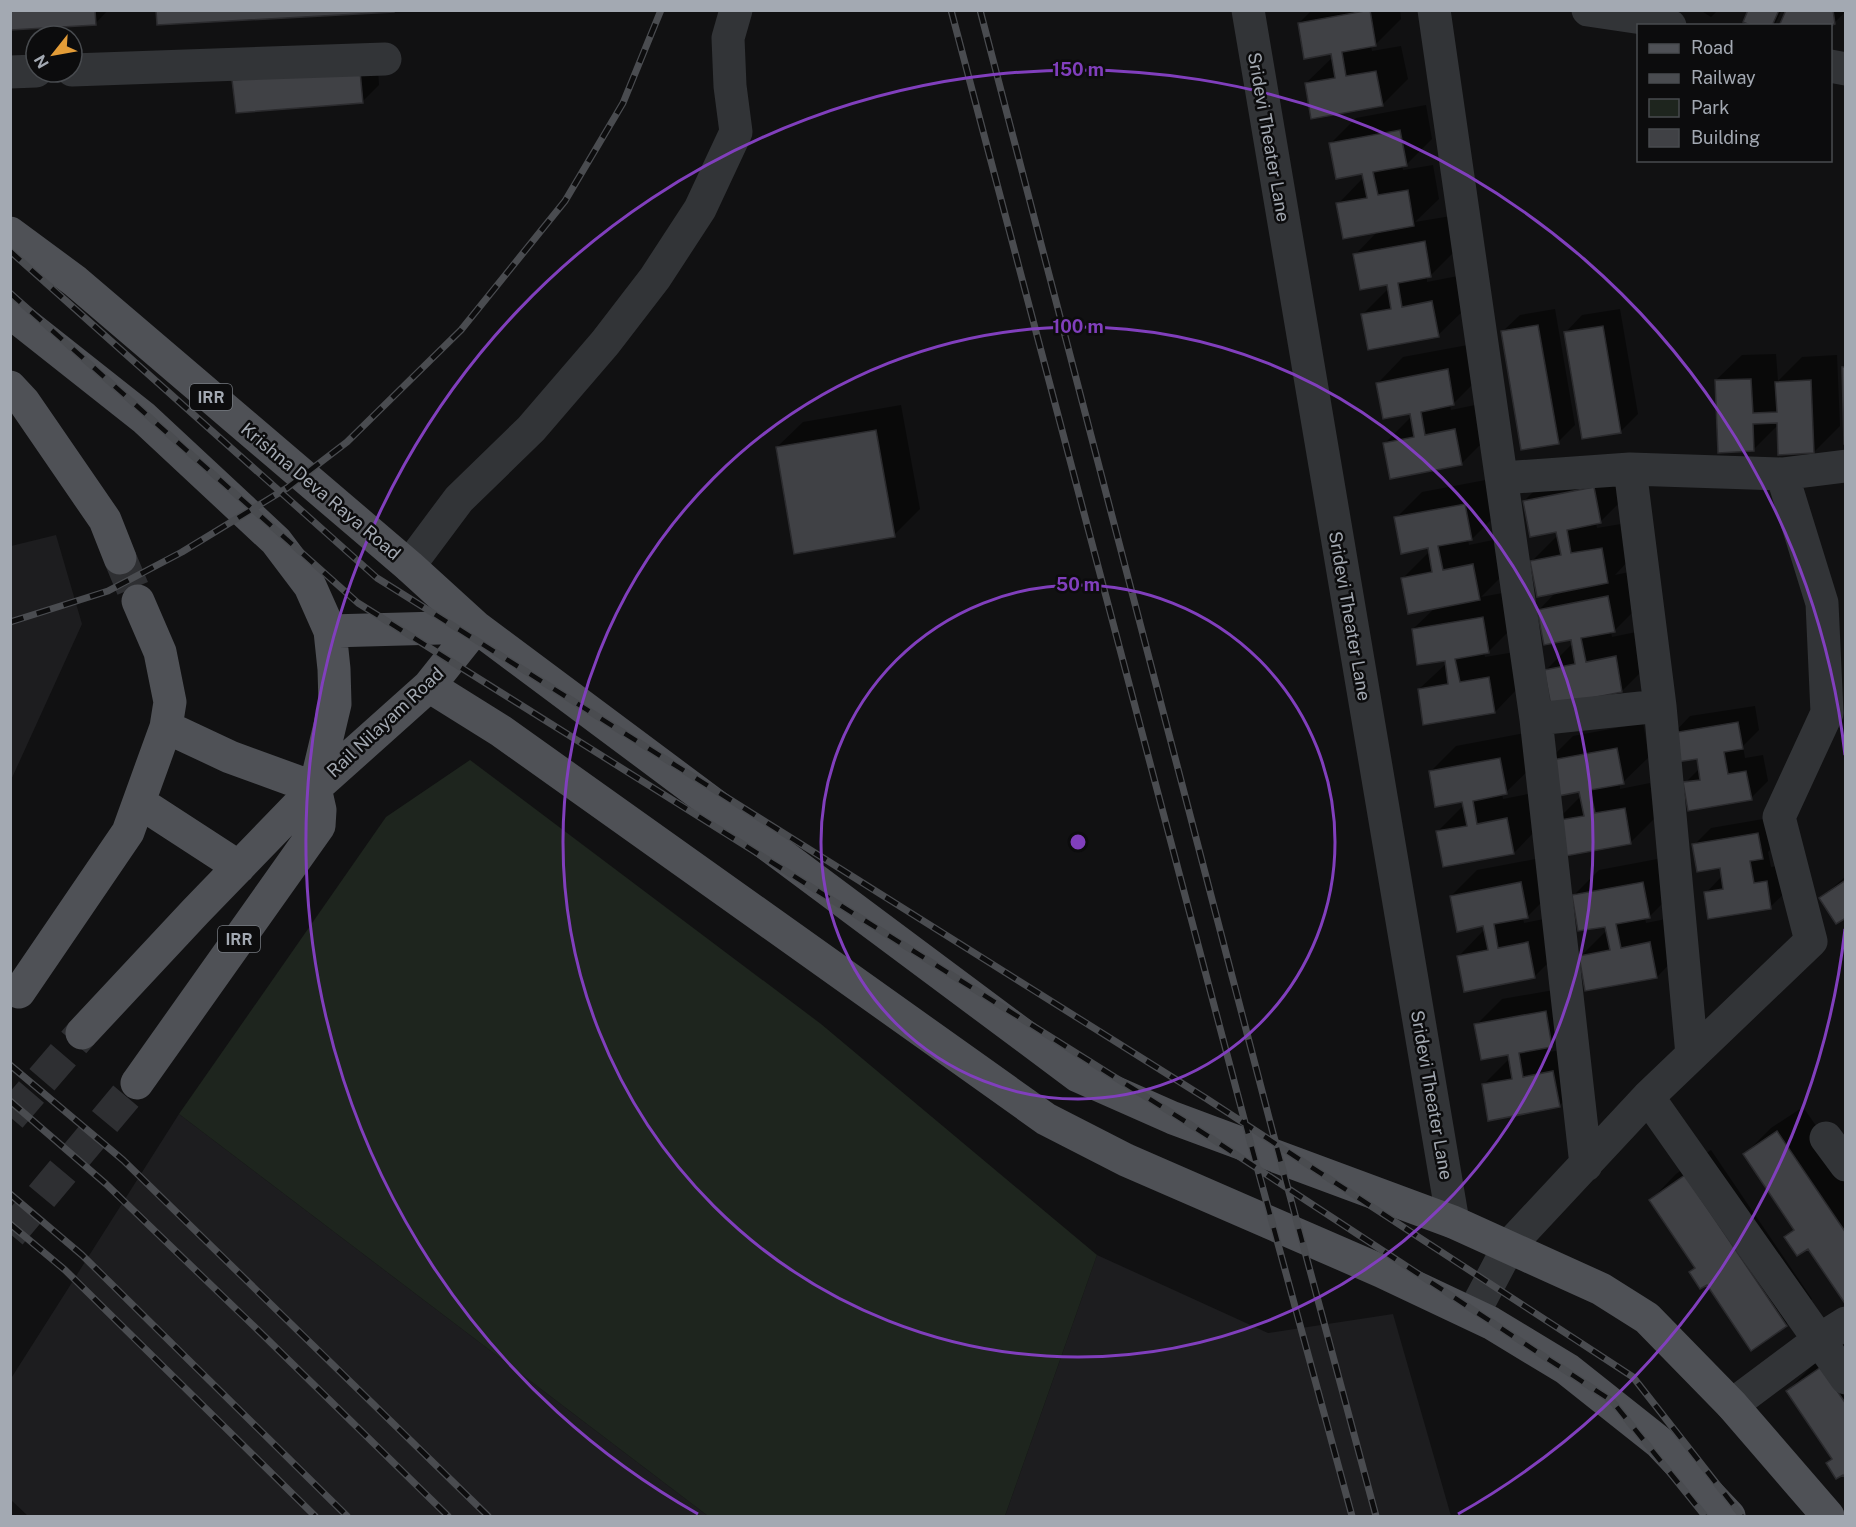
<svg xmlns="http://www.w3.org/2000/svg" width="1856" height="1527" font-family="'Public Sans',sans-serif">
  <rect width="100%" height="100%" fill="#111112"/>
  <path fill="#1d1d1f" d="M56,535L82,624L11,780V546Z
    M179,1114L708,1516H28L11,1500L10,1380Z
    M1097,1255L1268,1333L1393,1314L1451,1516H1005Z"/>
  <path fill="#1e251e" d="M470,760L821,1024L1097,1255L1005,1516H708L179,1114L386,817Z"/>
  <path fill="#0007" d="M10,10H108L95,24Z
    M1312,10H1400L1401,19L1375,45L1371,46L1372,51L1401,46L1408,79L1382,105L1306,83L1333,57L1332,53L1299,23Z
    M1700,10H1718L1711,17Z
    M1750,10H1782L1774,26H1756Z
    M1788,10H1846V11L1834,23Z
    M377,54L379,85L362,102L237,112Z
    M1426,105L1432,139L1406,165H1402L1403,170L1433,165L1439,199L1415,222L1451,216L1456,250L1431,275L1427,276V282L1458,276L1464,310L1438,335L1362,315L1389,288L1388,283L1355,255L1378,231L1338,204L1363,178L1364,172L1330,144L1356,118Z
    M1555,309L1575,425L1558,442L1502,332L1520,315Z
    M1620,309L1638,414L1621,431L1565,333L1582,315Z
    M1473,344L1479,378L1453,404L1450,405L1451,410L1480,404L1487,438L1461,464L1385,443L1411,417V412L1378,383L1403,357Z
    M1776,354L1778,381L1802,357L1837,355L1840,426L1814,452L1778,425L1753,450L1716,380L1742,355Z
    M901,405L920,509L894,535L777,447L803,422Z
    M1620,462L1626,496L1600,522L1596,523L1597,528L1627,523L1633,556L1615,575L1634,571L1640,605L1614,631L1611,632L1612,637L1641,631L1648,665L1622,691L1546,670L1572,644V639L1539,610L1557,591L1532,561L1558,535L1557,530L1524,501L1550,475Z
    M1491,479L1498,513L1472,539H1468L1469,545L1498,539L1505,573L1481,597L1508,592L1514,626L1488,652H1484L1485,657L1515,652L1520,686L1495,712L1419,689L1447,663L1446,659L1413,629L1436,607L1403,578L1429,552V547L1396,518L1422,492Z
    M1755,706L1759,730L1743,746L1745,758L1763,755L1768,781L1751,798L1685,783L1700,768L1698,757L1673,734L1690,716Z
    M1643,723L1649,757L1620,785V789L1650,783L1656,817L1630,843L1555,822L1581,796V790L1547,762L1573,736Z
    M1525,733L1532,767L1506,792L1502,793L1503,799L1533,793L1539,827L1514,853L1437,832L1463,806V800L1430,772L1456,746Z
    M1775,817L1779,841L1768,852L1771,867L1784,865L1788,890L1770,907L1706,893L1722,876L1721,866L1694,845L1711,828Z
    M1546,857L1553,891L1527,917L1523,918L1524,923L1554,917L1560,951L1534,977L1459,956L1484,930L1485,925L1451,896L1477,870Z
    M1668,857L1675,891L1649,917L1645,918L1646,923L1676,917L1682,951L1657,977L1581,956L1607,930L1606,925L1573,896L1599,870Z
    M1846,876V916L1821,898Z
    M1571,987L1578,1020L1552,1046H1548L1549,1052L1579,1047L1585,1080L1559,1106L1483,1085L1510,1058L1509,1054L1476,1025L1502,999Z
    M1803,1107L1846,1169V1302L1808,1247L1786,1238L1795,1228L1745,1154L1771,1128Z
    M1711,1150L1812,1299L1786,1325L1752,1348L1651,1200L1676,1174Z
    M1846,1343V1476L1828,1463L1833,1458L1787,1391L1813,1365Z"/>
  <path fill="#404145" stroke="#2b2b2e" stroke-width="1.5" d="M10,10H95L96,25L11,30Z
    M156,10H394V12L157,25Z
    M1370,10L1376,46L1342,52L1346,76L1376,71L1383,106L1311,119L1305,83L1335,78L1331,54L1304,59L1298,23Z
    M1748,10H1779L1772,26H1752L1743,22Z
    M1786,10H1833L1835,24L1830,26H1779Z
    M360,71L363,103L236,113L232,80Z
    M1400,130L1407,166L1373,172L1378,195L1408,190L1414,226L1343,239L1336,203L1367,198L1362,174L1336,179L1329,143Z
    M1425,241L1431,277L1398,283L1402,307L1432,301L1439,337L1368,350L1361,314L1391,309L1387,285L1360,290L1353,254Z
    M1538,325L1559,444L1521,450L1501,331Z
    M1603,326L1621,433L1582,439L1564,332Z
    M1842,367H1846V444H1844Z
    M1448,369L1454,405L1421,412L1425,435L1455,429L1462,465L1390,479L1383,443L1414,437L1410,414L1383,419L1376,383Z
    M1751,379L1753,413L1777,412L1775,382L1811,380L1814,453L1778,455L1777,423L1753,424L1754,451L1718,453L1715,380Z
    M876,430L895,537L794,554L776,447Z
    M1594,487L1601,523L1567,530L1571,553L1602,548L1608,583L1537,597L1530,561L1561,555L1556,532L1530,537L1523,501Z
    M1465,504L1472,540L1438,546L1443,570L1473,564L1480,600L1408,614L1401,578L1432,572L1428,548L1401,554L1394,517Z
    M1608,596L1615,632L1581,638L1586,662L1616,656L1622,692L1551,706L1544,670L1575,664L1571,640L1544,645L1537,610Z
    M1483,617L1489,653L1455,659L1460,682L1489,677L1495,713L1423,725L1418,689L1448,684L1445,661L1417,665L1412,629Z
    M1738,722L1743,749L1724,752L1728,774L1746,771L1752,800L1688,811L1683,782L1700,780L1697,759L1677,762L1672,733Z
    M1617,748L1624,784L1590,790L1595,813L1625,808L1631,844L1560,857L1553,821L1584,816L1579,792L1553,797L1546,761Z
    M1500,758L1507,794L1473,801L1477,824L1507,818L1514,854L1443,867L1436,831L1467,826L1462,802L1435,807L1429,771Z
    M1758,833L1763,859L1750,861L1754,883L1767,881L1771,909L1708,919L1704,892L1723,889L1720,868L1697,872L1692,844Z
    M1846,880V918L1836,924L1819,898Z
    M1521,882L1528,918L1494,924L1498,948L1528,942L1535,978L1464,992L1457,956L1488,950L1483,926L1457,932L1450,896Z
    M1643,882L1650,918L1616,924L1621,948L1650,942L1657,978L1585,991L1579,956L1610,950L1605,927L1578,931L1572,895Z
    M1546,1011L1552,1047L1519,1053L1523,1077L1553,1071L1560,1107L1488,1121L1482,1084L1512,1079L1508,1055L1481,1060L1474,1024Z
    M1777,1131L1846,1233V1305L1808,1249L1797,1256L1784,1237L1794,1230L1743,1154Z
    M1685,1175L1787,1326L1751,1351L1707,1285L1700,1289L1689,1272L1695,1268L1649,1200Z
    M1821,1367L1846,1404V1479L1843,1475L1836,1479L1826,1463L1832,1459L1786,1391Z"/>
  <g fill="none" stroke-linecap="round" stroke-linejoin="round">
    <path stroke="#2e2f32" stroke-width="33" stroke-dasharray="33 16" stroke-linecap="butt" d="M120,558L138,601
      M10,1117L82,1033
      M10,1234L137,1083"/>
    <path stroke="#323437" stroke-width="33" d="M1248,10L1453,1222
      M1434,10L1536,719L1586,1165
      M1588,10L1642,18L1670,26
      M1830,66L1846,69
      M72,70L385,59
      M10,72L36,71
      M1630,469L1660,706L1692,1055
      M1502,478L1630,469L1782,474L1846,466
      M409,566L459,499L531,429L605,343L655,278L700,209L736,132L730,86L728,38L736,10
      M1536,719L1660,706
      M1648,1097L1846,1378
      M1826,1138L1846,1165
      M1473,1314L1509,1246L1648,1097L1811,941L1779,817L1827,713L1822,603L1782,474
      M1732,1405L1819,1340L1846,1323"/>
    <path stroke="#4f5156" stroke-width="33" d="M10,233L75,281L409,566L476,627L1078,1076L1173,1118L1453,1222L1601,1289L1647,1318L1732,1405L1828,1516
      M10,312L144,418L276,541L310,586L330,631L334,669L335,704L315,788L320,810L319,826L137,1083
      M10,387L24,402L105,520L120,558
      M330,631L476,627
      M429,686L501,731L1046,1119L1126,1160L1381,1271L1491,1323L1567,1369L1659,1442L1729,1516
      M166,727L230,757L315,788
      M139,802L239,867
      M19,992L128,832L166,727L170,702L160,652L138,601
      M82,1033L196,911L315,788L429,686L476,627"/>
    <defs>
      <path id="rail" d="M951,10L1247,1130L1352,1516
        M980,10L1273,1133L1376,1516
        M10,251L377,578L1207,1099L1633,1377L1742,1516
        M10,293L358,603L1191,1125L1612,1401L1705,1516
        M10,622L108,591L182,552L287,488L347,442L461,330L565,201L623,103L661,10
        M10,1065L123,1160L488,1516
        M10,1101L106,1184L263,1335L448,1516
        M10,1194L82,1255L347,1516
        M10,1224L65,1270L315,1516"/>
    </defs>
    <use href="#rail" stroke="#4a4c50" stroke-width="7"/>
    <use href="#rail" stroke="#0c0c0d" stroke-width="4.5" stroke-dasharray="14" stroke-linecap="butt"/>
  </g>
  <g fill="none" stroke="#813fbd" stroke-width="3">
    <circle cx="1078" cy="842" r="257"/>
    <circle cx="1078" cy="842" r="515"/>
    <path d="M1845 929A772 772 0 0 1 1458 1514M698 1514A772 772 0 1 1 1845 755"/>
  </g>
  <g text-anchor="middle" dominant-baseline="central" stroke-width="5" stroke-linejoin="round" paint-order="stroke">
    <g fill="#0c0c0d" stroke="#767a80" stroke-width="1.5">
      <rect x="190" y="384" width="42" height="26" rx="4.5"/>
      <rect x="218" y="926" width="42" height="26" rx="4.5"/>
    </g>
    <g font-size="16" font-weight="bold" fill="#a3a9b2">
      <text x="211" y="397">IRR</text>
      <text x="239" y="939">IRR</text>
    </g>
    <g font-size="18" fill="#a3a9b2" stroke="#0c0c0d">
      <text transform="translate(1269 137) rotate(80)">Sridevi Theater Lane</text>
      <text transform="translate(321 491) rotate(40)">Krishna Deva Raya Road</text>
      <text transform="translate(1350 616) rotate(80)">Sridevi Theater Lane</text>
      <text transform="translate(385 722) rotate(-43)">Rail Nilayam Road</text>
      <text transform="translate(1432 1095) rotate(80)">Sridevi Theater Lane</text>
    </g>
  </g>
  <circle cx="1078" cy="842" r="9" fill="#813fbd" stroke="#0c0c0d" stroke-width="3"/>
  <g font-size="18" text-anchor="middle" font-weight="bold" fill="#813fbd" stroke="#0c0c0d" stroke-width="5" stroke-linejoin="round" paint-order="stroke">
    <text x="1078" y="76">150 m</text>
    <text x="1078" y="333">100 m</text>
    <text x="1078" y="591">50 m</text>
  </g>
  <rect width="1856" height="1527" fill="none" stroke="#a3a9b2" stroke-width="24"/>
  <rect x="1637" y="24" width="195" height="138" fill="#0c0c0d" stroke="#484b4f" stroke-width="1.5"/>
  <rect x="1649" y="44" width="30" height="9" fill="#4f5156" stroke="#484b4f" stroke-width="1.5"/>
  <text x="1691" y="54" font-size="18" fill="#a3a9b2">Road</text>
  <rect x="1649" y="74" width="30" height="9" fill="#4a4c50" stroke="#484b4f" stroke-width="1.5"/>
  <text x="1691" y="84" font-size="18" fill="#a3a9b2">Railway</text>
  <rect x="1649" y="99" width="30" height="18" fill="#1e251e" stroke="#484b4f" stroke-width="1.5"/>
  <text x="1691" y="114" font-size="18" fill="#a3a9b2">Park</text>
  <rect x="1649" y="129" width="30" height="18" fill="#404145" stroke="#484b4f" stroke-width="1.5"/>
  <text x="1691" y="144" font-size="18" fill="#a3a9b2">Building</text>
  <g transform="translate(54 54) rotate(239)"><circle r="28" fill="#0c0c0d" stroke="#484b4f" stroke-width="1.5"/>
  <path d="M0-4.5L10 22L0 15L-10 22Z" fill="#e49d38"/>
  <text y="-9" font-size="16" font-weight="bold" text-anchor="middle" fill="#a3a9b2">N</text>
  </g>
</svg>
